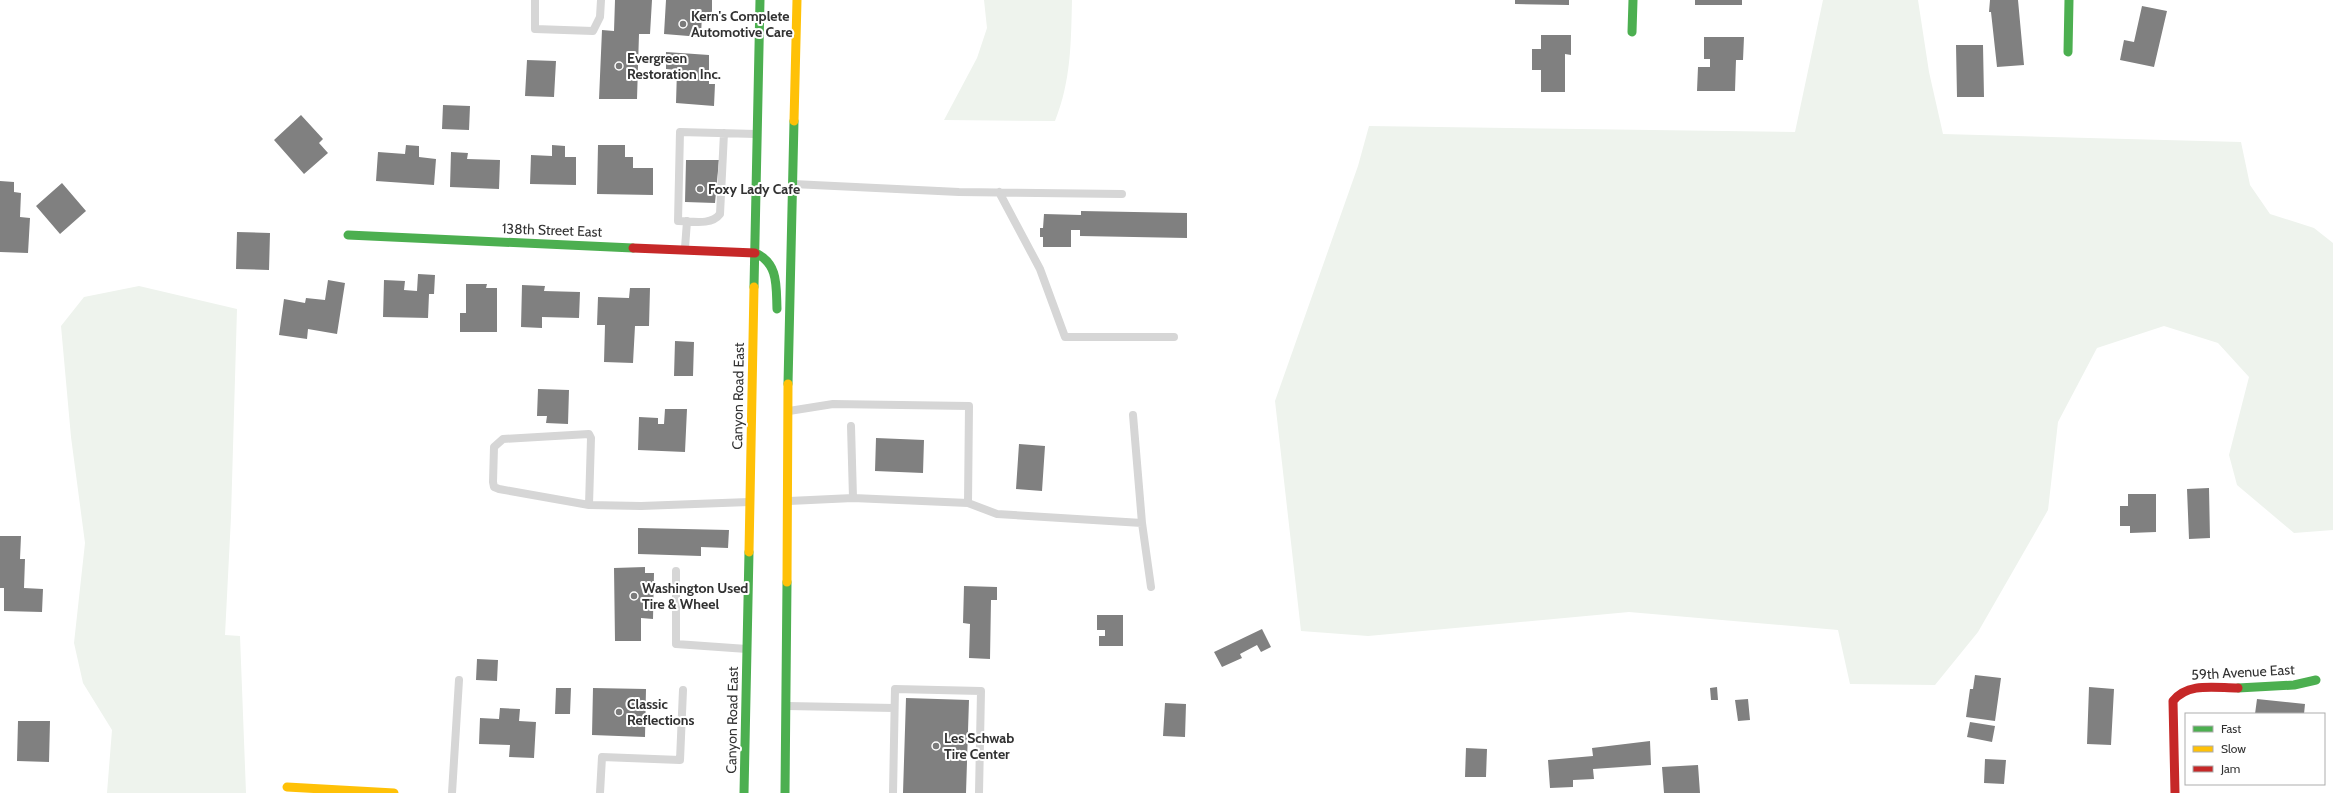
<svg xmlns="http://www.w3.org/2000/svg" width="2333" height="793" font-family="Cabin,sans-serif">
  <rect width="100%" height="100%" fill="#fff"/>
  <path fill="#eef3ed" d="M984,0H1072C1071,43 1071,81 1055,121L944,120L977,58L987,28Z
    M1823,0H1918L1929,72L1943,134L2241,142L2250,185L2270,214L2314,228L2333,243V530L2294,533L2237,485L2229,455L2249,377L2218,343L2164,326L2097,348L2058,422L2048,510L1978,632L1935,685L1850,684L1838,630L1629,612L1368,636L1301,631L1275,401L1358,166L1369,126L1795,132Z
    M139,286L237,309L231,517L225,635L240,636L246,793H107L112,730L83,683L74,643L85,543L71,437L61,326L84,297Z"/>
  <path fill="#808080" d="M615,0H652L650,34H639L637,99H599L602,30L614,31Z
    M666,0H712V13L702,12L701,37L664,34Z
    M1515,0H1569V5L1515,4Z
    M1695,0H1742V5H1695Z
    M1990,0H2018L2024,65L1997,67L1991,12H1989Z
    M2142,6L2167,11L2154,67L2120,60L2124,40L2134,42Z
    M1541,35H1571V55L1565,54V92H1541V70H1532V49H1541Z
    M1704,37H1744L1743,60H1736L1735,91H1697L1698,67H1710V59H1704Z
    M1956,45H1983L1984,97H1957Z
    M666,52L709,55V84H715L714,106L676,103L677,70L666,69Z
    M527,60L556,61L554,97L525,96Z
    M443,105L470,106L469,130L442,129Z
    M301,115L323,139L319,143L328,153L304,174L274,140Z
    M406,145L419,146V157L436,159L434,185L376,181L378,152L405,154Z
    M552,145L565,146V157H576V185L530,184L531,155L552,156Z
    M598,145H625V157H633V168H653V195L597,194Z
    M451,152L468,153L467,159L500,160L499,189L450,187Z
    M686,160H719L715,203L685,202Z
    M0,181L14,182V192L21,193L20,217L30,218L28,253L0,252Z
    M62,183L86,211L60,234L36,206Z
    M1081,211L1187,213V238L1080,236V230H1071V247H1043V237H1040V228H1043L1044,214L1081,215Z
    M237,232L270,233L269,270L236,269Z
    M418,274L435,275L434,294H429L428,318L383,317L384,280L405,281L404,290L417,291Z
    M328,280L345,283L337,334L308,329L307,339L279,335L284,299L305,303L306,298L325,300Z
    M466,284H487L486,288H497V332H460V313H466Z
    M522,285L545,286L544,291L580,292L579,318L542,317V328L521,327Z
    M630,288H650L649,326H635L633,363L604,362L605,325H597L598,297L629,298Z
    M675,341L694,342L693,376H674Z
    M538,389L569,390L568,424L546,423L547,416H537Z
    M665,409H687L685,452L638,450L639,417L658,418V424H664Z
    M876,438L924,440L923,473L875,471Z
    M1019,444L1045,446L1042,491L1016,489Z
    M2209,488L2210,538L2189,539L2187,489Z
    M2128,494H2156V532L2130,533V526H2120V506H2128Z
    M638,528L729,530L728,548L701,547V556L638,554Z
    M0,536H21L20,559H25L24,588L43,589L42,612L4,611V588H0Z
    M645,567V573H654L653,619L641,618V641H615L614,568Z
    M964,586L997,587V600H991L990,659L969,658L970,624L963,623Z
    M1097,615H1123V646H1099V636H1105V630H1097Z
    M1262,629L1271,647L1261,652L1257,645L1240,654L1242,658L1222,667L1214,652Z
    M477,659L498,660L497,681L476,680Z
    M1975,675L2001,678L1995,721L1966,717L1970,689H1973Z
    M1717,687L1718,700H1711L1710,688Z
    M2089,687L2114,689L2111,745L2087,744Z
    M556,688H571L570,714H555Z
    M593,688L646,689L645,737L592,735Z
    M906,698L969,700L966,793H903Z
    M1748,699L1750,720L1738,721L1735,700Z
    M2257,699L2305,704L2304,714H2255Z
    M1165,703L1186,704L1185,737L1163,736Z
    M500,708L520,709L519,721L536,722L534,758L509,757L510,745L479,744L480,718L499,719Z
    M18,721H50L49,762L17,761Z
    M1970,722L1995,726L1992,742L1967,737Z
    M1650,741L1651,765L1593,769L1594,779L1573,780V787L1550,788L1548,760L1593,756L1592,748Z
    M1466,748L1487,749L1486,777H1465Z
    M1985,759L2006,760L2004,784L1984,783Z
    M1698,765L1700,793H1664L1662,767Z"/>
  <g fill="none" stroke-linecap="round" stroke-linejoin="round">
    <path stroke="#d6d6d6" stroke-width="8" d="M535,0V29L593,31L600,17L601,0
      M724,133L720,214C711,226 691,221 678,221L680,132L756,134
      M793,184L959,192L1122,194
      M999,192L1040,269L1065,337H1174
      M685,248L687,221
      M789,411L833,404L969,406L968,503L853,498L789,501
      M851,426L853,498
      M968,503L997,514L1142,523L1133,415
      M589,505L591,438L589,434L503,439L494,447L493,482L494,487L499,489L589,505L641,506L749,502
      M1142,523L1151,587
      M676,571V644L747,649
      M787,706L894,708
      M452,793L459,680
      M600,793L602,757L680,760L683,690
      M893,793L895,689L981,691L979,793"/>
    <path stroke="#4caf50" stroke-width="9" d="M1632,32L1633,0
      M2068,52L2069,0
      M348,235L633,248
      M755,253C779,263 776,287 777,309
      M754,287L760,0
      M788,384L794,121
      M2238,688L2294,685L2316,680
      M744,793L749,552
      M785,793L787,582"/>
    <path stroke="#ffc107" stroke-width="9" d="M794,121L797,0
      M749,552L754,287
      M787,582L788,384
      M287,787L394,793"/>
    <path stroke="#c62828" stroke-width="9" d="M633,248L755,253
      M2175,793L2173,701C2188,682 2215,688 2238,688"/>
  </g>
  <g fill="#7a7a7a" stroke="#fff" stroke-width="1.5">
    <circle cx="683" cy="24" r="4"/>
    <circle cx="619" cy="66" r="4"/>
    <circle cx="700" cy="189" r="4"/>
    <circle cx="634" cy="596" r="4"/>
    <circle cx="619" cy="712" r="4"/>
    <circle cx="936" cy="746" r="4"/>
  </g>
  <g text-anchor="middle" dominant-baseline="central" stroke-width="4" stroke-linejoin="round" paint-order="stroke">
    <g font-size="14" font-weight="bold" fill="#323232" stroke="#fff" text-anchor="start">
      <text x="691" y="16">Kern's Complete<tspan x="691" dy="16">Automotive Care</tspan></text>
      <text x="627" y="58">Evergreen<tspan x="627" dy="16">Restoration Inc.</tspan></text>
      <text x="708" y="189">Foxy Lady Cafe</text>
      <text x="642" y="588">Washington Used<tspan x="642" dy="16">Tire &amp; Wheel</tspan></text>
      <text x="627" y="704">Classic<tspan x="627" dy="16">Reflections</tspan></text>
      <text x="944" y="738">Les Schwab<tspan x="944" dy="16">Tire Center</tspan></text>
    </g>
    <g font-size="14" fill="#323232" stroke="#fff">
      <text transform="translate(552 230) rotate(2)">138th Street East</text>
      <text transform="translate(738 396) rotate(-89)">Canyon Road East</text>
      <text transform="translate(2243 672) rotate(-3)">59th Avenue East</text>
      <text transform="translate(732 720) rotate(-89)">Canyon Road East</text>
    </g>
  </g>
  <rect x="2185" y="713" width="140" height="72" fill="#ffffff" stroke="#adadad"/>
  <rect x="2193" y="726" width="20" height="6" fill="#4caf50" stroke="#adadad"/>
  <text x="2221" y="733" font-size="12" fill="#323232">Fast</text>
  <rect x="2193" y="746" width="20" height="6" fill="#ffc107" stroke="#adadad"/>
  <text x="2221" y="753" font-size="12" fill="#323232">Slow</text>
  <rect x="2193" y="766" width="20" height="6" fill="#c62828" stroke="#adadad"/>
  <text x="2221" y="773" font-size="12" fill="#323232">Jam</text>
</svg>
